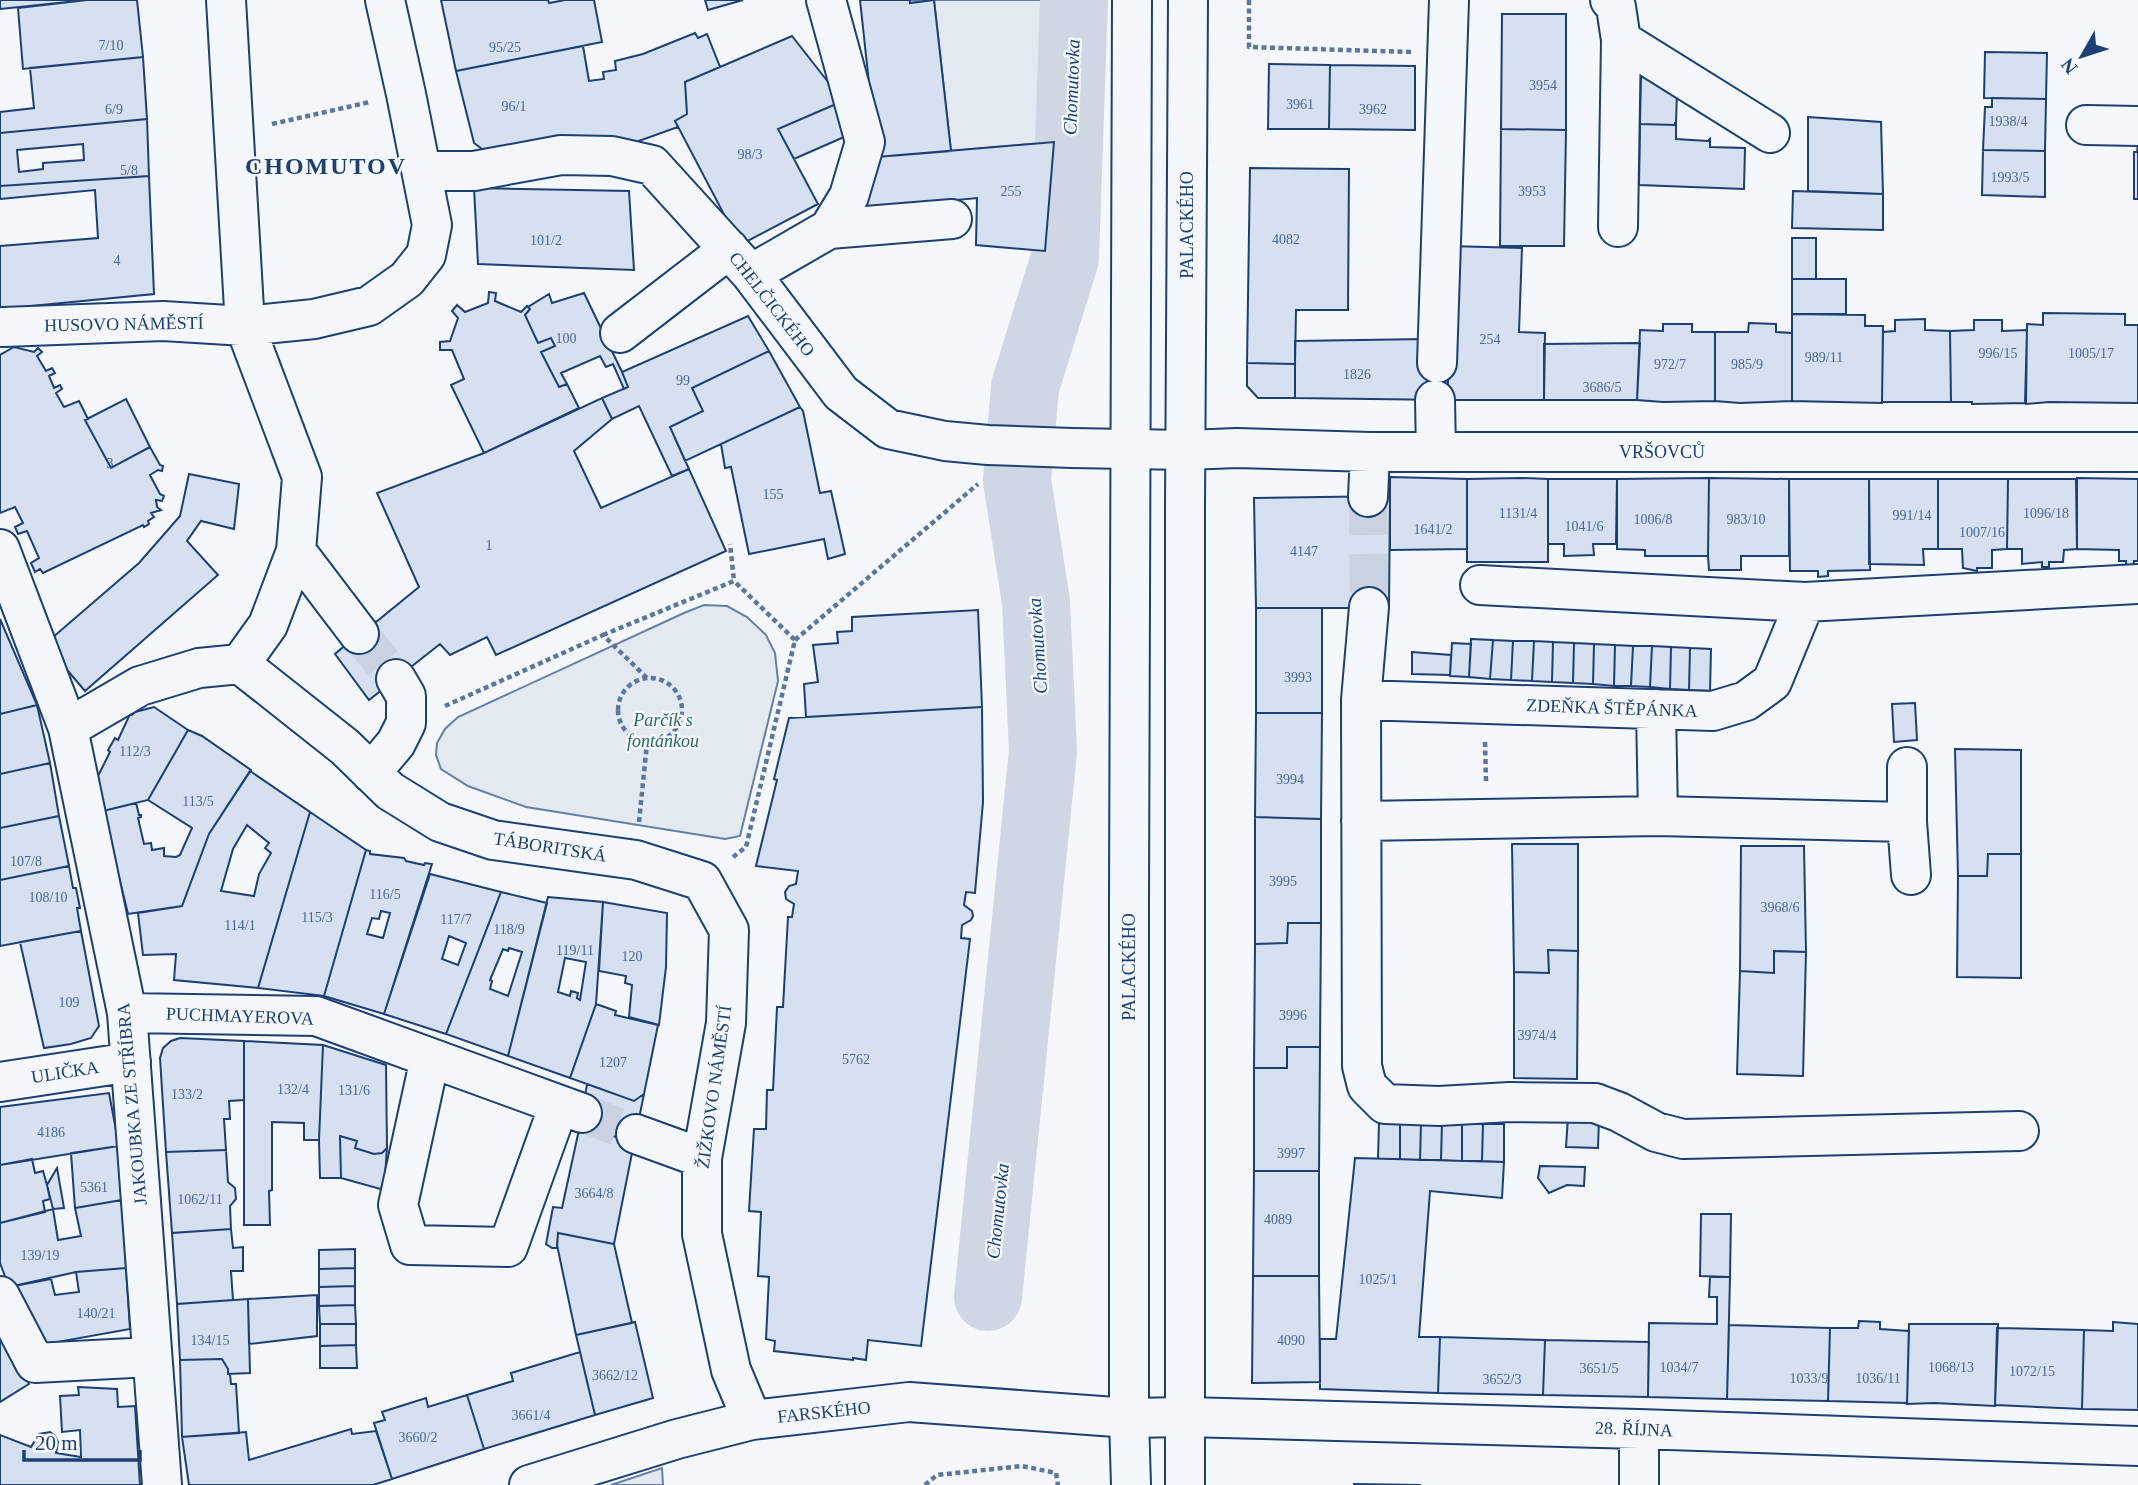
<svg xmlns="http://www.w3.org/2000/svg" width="2138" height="1485" viewBox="0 0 2138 1485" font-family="Georgia,serif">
<rect width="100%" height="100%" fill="#f4f7fb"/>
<path fill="#e3e9f0" stroke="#687fa3" stroke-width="2" d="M910 0H1061L1063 25 1054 142 951 151 934 0 910 3Z
M704 605 727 606 747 617 766 635 775 653 778 681 740 836 725 839 526 807 468 786 441 769 436 755 437 743 445 729 458 717 684 613Z
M662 1468 663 1485H611Z"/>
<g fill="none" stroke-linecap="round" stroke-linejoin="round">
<path stroke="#cfd7e4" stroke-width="68" d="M988 1297 1043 751 1036 602 1017 480 1025 387 1065 258 1074 0"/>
</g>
<path fill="#d5e0f0" stroke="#1d3f73" stroke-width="2" fill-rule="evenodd" d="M0 0H87L0 9Z
M87 0H137L143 57 23 69 18 8Z
M441 0H548L549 3 565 0H594L602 42 456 71Z
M705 0H743L708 10Z
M860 0H910V3L934 0 951 151 877 157Z
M1502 14H1566V130L1501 129Z
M695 33 698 38 707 34 720 67 685 82 687 114 675 121 678 127 636 142 482 149 474 143 456 71 583 46 589 81 604 79 603 72 616 70 615 61 643 54Z
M792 36 843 101 778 129 818 204 740 245 675 121 687 114 685 82Z
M1985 52 2047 53 2046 99 1984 98Z
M143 57 147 119 0 133V112L34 108 30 68Z
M1269 64 1330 65 1329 129H1268Z
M1330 65 1415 66V130L1329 129Z
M1641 72 1677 92 1676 123 1675 125 1640 124Z
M1992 98 2046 99 2045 151 1983 150 1985 107H1992Z
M843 101 844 137 794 159 778 129Z
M1808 117 1881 122 1883 194 1808 191Z
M147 119 149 176 0 186V133ZM83 144 84 160 43 163V169L19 172 17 150Z
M1675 123H1676V139L1708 141 1710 139V147L1745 148 1744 189 1639 185 1640 124 1675 125Z
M1501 129 1566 130 1564 246H1500Z
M1054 142 1045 251 976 245 977 198 854 210 877 157Z
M2138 144V199H2134V152H2137Z
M1983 150 2045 151V197L1982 195Z
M1250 168 1349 169 1348 310H1296L1295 364 1247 363Z
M149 176 154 294 0 309V246L98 238 95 190 0 199V186Z
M474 188 629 191 634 270 478 264Z
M1793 191 1883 194V230L1792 228Z
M1792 238H1816V279H1792Z
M1449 246 1522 248 1519 332 1545 333 1544 400H1447L1449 363Z
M1792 279H1846V314H1792Z
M489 292 496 293 495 301 521 312 527 306 530 309 525 315 538 343 551 338 555 346 541 352 559 387 567 384 579 408 484 453 451 385 464 379 452 350H440V342L450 341 458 318 452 311 457 305 465 312 488 303Z
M584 293 622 372 628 387 624 389 613 364 606 367 600 356 561 373 567 384 559 387 541 352 555 346 551 338 538 343 525 315 530 309 528 307 549 294 552 303Z
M2043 313 2125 314V325H2138V403L2049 402 2026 404 2027 324 2043 325Z
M1792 314 1865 315V326H1883L1882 403 1792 401Z
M748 316 769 351 692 388 703 411 670 427 689 469 672 476 639 406 612 419 602 398 628 387 622 372Z
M1925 319V330L1950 331 1951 402H1882L1883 332 1895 331V320Z
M1974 320H2002V331L2027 330 2025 403 1972 404V402H1951L1950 331 1974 330Z
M1749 323 1776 324V332L1792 333V401L1740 403 1715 401V332H1748Z
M1663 324H1692V332H1715V401L1663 402 1637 400 1640 330 1663 331Z
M1426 339 1449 363 1447 400 1295 398V341Z
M1640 343 1637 400H1544V344Z
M14 347 34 352 38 348 42 352 37 356 46 371 52 368 55 373 49 376 54 388 60 385 62 389 56 393 64 407 79 401 88 419 85 420 111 468 150 447 160 465 163 466 162 471 158 470 150 475 160 494 164 496 162 501 156 500 157 507 161 510 151 513 154 517 148 521 149 524 144 527 143 525 43 573 40 569 35 572 31 563 39 558 27 531 18 534 15 527 23 523 15 507 0 513V355Z
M769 351 800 407 685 461 670 427 703 411 692 388Z
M1247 363 1295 364V398H1258L1247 386Z
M602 398 612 419 574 451 601 508 689 469 726 551 496 655 487 637 450 655 440 644 369 700 335 654 374 621 376 622 419 587 377 493 484 453Z
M126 399 150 447 111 468 85 420Z
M800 407 803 411 820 493 831 491 845 554 828 559 824 539 749 554 731 467 725 468 721 444Z
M189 474 239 484 234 529 201 521 187 541 218 575 85 691 45 644 139 563 180 516Z
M1390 477 1467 479V549L1390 550Z
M1522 478 1548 479V562H1467V479Z
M1709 478 1708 556H1645V550L1617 549V479Z
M1709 478 1789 479V556H1741V570H1709L1708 556Z
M2077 478 2138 479V561H2134L2133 568H2126V561H2119V550L2077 549Z
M1548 479H1617L1616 544H1593L1594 555 1564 556V544H1548Z
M1789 479H1869L1870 570 1828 571V576L1818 577V571H1790Z
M1869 479H1938V549H1923L1924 565 1869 564Z
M1938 479H2008L2007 549 1992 550V568H1977V571L1963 568 1962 549H1938Z
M2008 479H2076L2077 549 2064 550 2063 562H2049V567H2042V562L2022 564V549H2007Z
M1390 496 1389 608H1256L1254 498Z
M1256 608H1322V713H1256Z
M978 610 982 707 806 717 804 684 818 682 813 645 838 643 837 632 852 631V617Z
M0 619 37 705 0 714Z
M1471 639 1493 640 1490 679 1469 677Z
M1493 640 1513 641 1511 680 1490 679Z
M1513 641H1534L1532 681 1511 680Z
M1534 641 1553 642 1552 682 1532 681Z
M1553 642 1574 643 1573 683 1552 682Z
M1452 643 1471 644 1469 677 1450 676Z
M1574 643 1594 644 1593 684 1573 683Z
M1594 644 1615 645 1614 686 1593 684Z
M1615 645 1633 646 1631 686H1614Z
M1633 646H1652L1650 687 1631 686Z
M1652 646 1671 647 1670 689 1650 687Z
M1671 647 1690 648 1689 690 1670 689Z
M1690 648 1711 649 1710 691 1689 690Z
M1412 652 1451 655 1450 675 1412 674Z
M1915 703 1917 740 1894 742 1892 704Z
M37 705 50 763 0 774V714Z
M154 707 188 730 148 800 103 811 98 790V776L110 752 108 750 115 738 118 740 130 714 132 715 135 712Z
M982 707 983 802 975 893 966 892 964 905 972 911 973 916 971 920 962 925 961 938 970 939 921 1346 868 1340 866 1360 853 1358V1360L774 1351 775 1341 766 1339 769 1277 758 1276 761 1212 749 1211 754 1129H766L767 1090H773L777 1007H783L788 917H792L794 904 786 899 785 892 789 886 796 884 798 871 756 866 777 780 774 779 789 718Z
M1256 713H1322L1321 819 1255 817Z
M188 730 202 736 251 770 209 834 182 906 128 914 103 811 136 803 139 815H141V817L138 818 144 844 151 843 152 850 164 848V856L176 857 180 855 192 828 148 800Z
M1955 749 2021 750V854H1988L1987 876H1958Z
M50 763 59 816 0 828V774Z
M250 771 310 812 258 988 174 980 176 954 143 955 138 913 182 906 209 834ZM247 825 269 843 265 848 271 853 259 874 254 896 221 891 233 849Z
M310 812 366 850 324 996 258 988Z
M59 816 69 866 0 880V828Z
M1255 817 1321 819V923H1288L1287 943 1255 944Z
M1512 844H1578V951L1548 950 1549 973 1514 972Z
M1741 846H1804L1806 952 1774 951V973L1740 971Z
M366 850 370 851V854L404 858 406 861 424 865 425 863 432 864 384 1014 324 996ZM381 911 390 913 383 938 367 934 372 918 379 919Z
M1988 854H2021V978L1957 977 1958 876H1987Z
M69 866 73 888H76L80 908H77L81 931 0 946V880Z
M430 874 501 892 446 1034 384 1014ZM449 936 466 943 458 965 442 959Z
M501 892 547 903 508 1056 446 1034ZM509 948 522 952 508 996 490 989 492 981 490 980 503 949 508 951Z
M548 897 603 902 596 1004 570 1078 508 1056ZM565 958 586 962 580 1000 577 998 578 993 571 991 570 996 558 992Z
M603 902 667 913 666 967 659 1025 629 1017 632 985 625 983 626 976 599 971Z
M1288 923H1321L1320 1047H1287V1068H1254L1255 944 1287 943Z
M81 931 99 1026 91 1038 71 1044 44 1048 20 942Z
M1548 950 1578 951 1577 1079 1514 1078V972L1549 973Z
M1774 951 1806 952 1803 1076 1737 1074 1740 971 1774 973Z
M596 1004 616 1011 615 1015 658 1025 644 1094 634 1101 570 1078Z
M180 1038 244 1041V1100L229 1101 230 1119H224L226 1150 166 1152 160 1058 163 1048 171 1041Z
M244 1041 323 1045 319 1140H304V1123L272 1122V1190L269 1191 270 1225H244Z
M323 1045 386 1065 387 1148 382 1153 374 1154 355 1148 357 1141 340 1136 341 1178H320L319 1140Z
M1287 1047H1320L1319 1171H1254V1068H1287Z
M587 1084 634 1101 644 1094 634 1143 580 1125Z
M109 1093 119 1146 0 1165V1107Z
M1568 1117 1599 1119 1598 1148 1566 1147Z
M1379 1122H1400V1159H1378Z
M1400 1122 1421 1123 1420 1160 1400 1159Z
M1421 1123H1442L1441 1160H1420Z
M1442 1123 1462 1124V1161L1441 1160Z
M1462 1124H1483L1482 1161H1462Z
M1483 1124H1504V1162L1482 1161Z
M580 1125 634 1143 614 1244 558 1233 557 1248H552L546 1244 553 1207 562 1208Z
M340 1136 357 1141 355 1148 374 1154 382 1153 387 1148 384 1190 341 1178Z
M119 1146 122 1200 75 1208 71 1153Z
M226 1150 228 1182 235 1188 236 1199 230 1206 231 1229 172 1233 166 1152Z
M1355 1158 1504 1162 1502 1198 1430 1191 1419 1337H1440L1438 1393 1320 1389V1339H1336Z
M32 1159 35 1173 43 1171 47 1185 50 1199 43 1201 45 1212 0 1223V1165Z
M1540 1166 1585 1167 1584 1186 1567 1185 1549 1193 1538 1178Z
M57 1168 64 1208 53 1209 47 1185Z
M1254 1171H1319V1276H1253Z
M122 1200 126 1268 76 1272 9 1287 0 1263V1223L53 1209 58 1240 81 1236 75 1208Z
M1701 1214H1731L1730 1277 1700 1276Z
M231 1229 233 1248 243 1247V1271H231L233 1300 177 1304 172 1233Z
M558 1233 614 1244 632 1323 576 1335 557 1245Z
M355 1249V1268L319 1269V1250Z
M126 1268 130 1329 41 1345 9 1287 51 1279 55 1295 79 1292 76 1272Z
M355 1268V1286L319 1287V1269Z
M1253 1276H1319L1320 1382 1252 1383Z
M1710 1277H1730L1727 1399 1648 1397 1649 1323 1717 1324V1297H1709Z
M355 1286V1305L319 1306V1287Z
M317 1295V1336L249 1344 248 1299Z
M248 1299 250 1373 228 1374V1369L222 1359 180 1360 177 1304Z
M355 1305 356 1324H320L319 1306Z
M1859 1321 1880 1322V1329L1909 1331 1907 1403 1828 1401 1830 1328H1858Z
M635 1322 653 1398 595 1415 576 1335Z
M2113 1322 2138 1324V1410L2082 1409 2084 1330 2113 1331Z
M320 1324H356V1345L320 1346Z
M1909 1324H1998L1995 1406 1934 1403 1907 1404Z
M1729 1325 1830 1328 1828 1401 1727 1399Z
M1997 1328 2084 1330 2082 1409 1995 1405Z
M0 1332 29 1384 0 1402Z
M1440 1337 1545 1340 1543 1395 1438 1393Z
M1545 1340 1649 1342 1648 1397 1543 1395Z
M356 1345 357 1368H320V1346Z
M580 1352 595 1415 484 1449 467 1395 513 1381 511 1373Z
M222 1359 228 1369V1374H230L231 1384H236L239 1433 182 1437 180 1360Z
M78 1387 117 1389 118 1407 135 1406 140 1485H0V1435L31 1447 39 1434 50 1432 55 1436 58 1442 56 1453 81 1457 80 1430 62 1432 60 1396 79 1395Z
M467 1395 484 1449 392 1479 374 1423 385 1420 382 1412 426 1398 428 1407Z
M351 1429 352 1434 376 1431 392 1479 373 1485H189L182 1437 246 1432 249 1460Z
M1354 1484 1421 1485H1354Z"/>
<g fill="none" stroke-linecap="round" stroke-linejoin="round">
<path stroke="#c9d2e0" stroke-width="38" stroke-dasharray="38 19" stroke-linecap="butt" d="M1368 497 1369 607
M359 634 396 679
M582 1113 636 1134"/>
<defs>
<path id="minor" d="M226 0 245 326 302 477 296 551 268 625 240 664
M1610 0 1616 7 1621 40 1618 227
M1621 40 1770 133
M2086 125 2138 126
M422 171H474L561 155 612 156 652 165 751 274 841 393 888 429 945 441 988 445 1072 448 1186 450 1237 448 1370 452H2138
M829 229 952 219
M751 274 829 229 849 196 865 142 826 0
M3 327 163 321 245 326 314 319 369 306 407 279 426 255 432 225 406 94 385 0
M620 333 729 249
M1437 363 1449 0
M1435 400 1436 451
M1368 497 1370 452
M0 549 68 728 127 1013 162 1485
M296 551 359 634
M1480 585 1805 602
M1369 607 1361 700 1362 1066 1367 1086 1385 1104 1439 1106 1510 1102 1595 1103 1619 1112 1656 1132 1683 1139 2019 1131
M240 664 345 747 390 791 440 822 493 840 636 860 702 881 729 930 726 1023 702 1158V1234L731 1370 752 1420
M1361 700 1713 711 1746 701 1772 682 1805 602 2138 584
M1656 709 1658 816
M68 728 140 686 199 668 240 664
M1907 767V822L1911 875
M371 773 396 743 406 723V696L396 679
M1361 821 1658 816 1907 822
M127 1013 316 1016 582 1113
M430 1058 398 1205 410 1245 508 1247 559 1105
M0 1082 131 1062
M636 1134 702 1158
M0 1296 35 1363 151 1357
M1639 1429V1485
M529 1485 677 1439 752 1420 909 1402 1129 1418 1185 1417 1639 1429 2138 1446"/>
<path id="major" d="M1131 1485 1129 1418V898L1132 0
M1185 1485V508L1188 0"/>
</defs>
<use href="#minor" stroke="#1d3f73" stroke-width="42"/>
<use href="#major" stroke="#1d3f73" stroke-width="42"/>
<path stroke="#5e769c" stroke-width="4.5" stroke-dasharray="5 3.5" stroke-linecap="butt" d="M1249 0V47L1411 52
M272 124 370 102
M603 635 734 581 730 544
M795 640 978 484
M618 710a32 32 0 1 1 64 0a32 32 0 1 1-64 0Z
M445 706 603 635 647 678
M1485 742 1486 782
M639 822 647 743
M733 857 746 847 795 640 734 581
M925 1485 937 1475 1022 1466 1056 1473 1058 1485"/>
<use href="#minor" stroke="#f4f7fb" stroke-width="38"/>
<use href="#major" stroke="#f4f7fb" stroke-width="38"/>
</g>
<g text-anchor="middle" stroke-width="5" stroke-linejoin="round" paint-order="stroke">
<g font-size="14" fill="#4b6792">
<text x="111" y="50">7/10</text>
<text x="505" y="52">95/25</text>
<text x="1543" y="90">3954</text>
<text x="1300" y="109">3961</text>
<text x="514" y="111">96/1</text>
<text x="114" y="114">6/9</text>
<text x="1373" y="114">3962</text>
<text x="2008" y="126">1938/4</text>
<text x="750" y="159">98/3</text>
<text x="129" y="175">5/8</text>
<text x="2010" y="182">1993/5</text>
<text x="1011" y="196">255</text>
<text x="1532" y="196">3953</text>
<text x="1286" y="244">4082</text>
<text x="546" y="245">101/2</text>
<text x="117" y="265">4</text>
<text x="566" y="343">100</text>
<text x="1490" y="344">254</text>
<text x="1998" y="358">996/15</text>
<text x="2091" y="358">1005/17</text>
<text x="1824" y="362">989/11</text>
<text x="1670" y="369">972/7</text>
<text x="1747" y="369">985/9</text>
<text x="1357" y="379">1826</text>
<text x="683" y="385">99</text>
<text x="1602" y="392">3686/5</text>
<text x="110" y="468">3</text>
<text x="773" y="499">155</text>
<text x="1518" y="518">1131/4</text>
<text x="2046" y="518">1096/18</text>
<text x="1912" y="520">991/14</text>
<text x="1653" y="524">1006/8</text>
<text x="1746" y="524">983/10</text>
<text x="1584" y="531">1041/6</text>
<text x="1433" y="534">1641/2</text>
<text x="1982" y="537">1007/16</text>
<text x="489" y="550">1</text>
<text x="1304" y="556">4147</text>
<text x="1298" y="682">3993</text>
<text x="135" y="756">112/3</text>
<text x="1290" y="784">3994</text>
<text x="198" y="806">113/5</text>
<text x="26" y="866">107/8</text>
<text x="1283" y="886">3995</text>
<text x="385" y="899">116/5</text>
<text x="48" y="902">108/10</text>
<text x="1780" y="912">3968/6</text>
<text x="317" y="922">115/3</text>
<text x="456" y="924">117/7</text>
<text x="240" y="930">114/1</text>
<text x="509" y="934">118/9</text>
<text x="575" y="955">119/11</text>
<text x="632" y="961">120</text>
<text x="69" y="1007">109</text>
<text x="1293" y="1020">3996</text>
<text x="1537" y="1040">3974/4</text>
<text x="856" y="1064">5762</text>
<text x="613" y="1067">1207</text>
<text x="293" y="1094">132/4</text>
<text x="354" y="1095">131/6</text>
<text x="187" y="1099">133/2</text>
<text x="51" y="1137">4186</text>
<text x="1291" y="1158">3997</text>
<text x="94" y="1192">5361</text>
<text x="594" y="1198">3664/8</text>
<text x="200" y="1204">1062/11</text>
<text x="1278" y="1224">4089</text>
<text x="40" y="1260">139/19</text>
<text x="1378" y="1284">1025/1</text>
<text x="96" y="1318">140/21</text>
<text x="210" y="1345">134/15</text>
<text x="1291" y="1345">4090</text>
<text x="1679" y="1372">1034/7</text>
<text x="1951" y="1372">1068/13</text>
<text x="1599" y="1373">3651/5</text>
<text x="2032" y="1376">1072/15</text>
<text x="615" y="1380">3662/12</text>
<text x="1809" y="1383">1033/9</text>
<text x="1878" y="1383">1036/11</text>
<text x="1502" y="1384">3652/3</text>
<text x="531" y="1420">3661/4</text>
<text x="418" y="1442">3660/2</text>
</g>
<g font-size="18" fill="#1d3f73" stroke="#f4f7fb">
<text transform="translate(1187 225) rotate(-90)" y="6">PALACKÉHO</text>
<text transform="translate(772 304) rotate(52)" y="6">CHELČICKÉHO</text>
<text transform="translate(124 324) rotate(-1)" y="6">HUSOVO NÁMĚSTÍ</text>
<text x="1662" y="458">VRŠOVCŮ</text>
<text transform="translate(1612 708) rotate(2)" y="6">ZDEŇKA ŠTĚPÁNKA</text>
<text transform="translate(550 847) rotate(9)" y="6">TÁBORITSKÁ</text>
<text transform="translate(1129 967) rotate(-90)" y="6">PALACKÉHO</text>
<text transform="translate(240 1016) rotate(2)" y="6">PUCHMAYEROVA</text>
<text transform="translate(65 1072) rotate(-9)" y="6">ULIČKA</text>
<text transform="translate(714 1087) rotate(-82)" y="6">ŽIŽKOVO NÁMĚSTÍ</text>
<text transform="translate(132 1104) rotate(-95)" y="6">JAKOUBKA ZE STŘÍBRA</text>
<text transform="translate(824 1412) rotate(-6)" y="6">FARSKÉHO</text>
<text transform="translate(1634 1429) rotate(2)" y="6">28. ŘÍJNA</text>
</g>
<g font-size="18" font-style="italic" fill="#2c6c60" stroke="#f4f7fb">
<text x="663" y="726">Parčík s<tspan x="663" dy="21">fontánkou</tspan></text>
</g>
<g font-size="19" font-style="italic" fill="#1d3f73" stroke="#f4f7fb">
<text transform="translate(1071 87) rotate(-88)" y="7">Chomutovka</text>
<text transform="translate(1037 646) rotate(-94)" y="7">Chomutovka</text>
<text transform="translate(997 1211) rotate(-84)" y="7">Chomutovka</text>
</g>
<g font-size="24" font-weight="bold" letter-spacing="2" fill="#1d3f73" stroke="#f4f7fb">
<text x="326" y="174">CHOMUTOV</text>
</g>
</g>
<g transform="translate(2082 56) rotate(231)" stroke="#f4f7fb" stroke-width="5" paint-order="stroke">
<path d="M0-5L12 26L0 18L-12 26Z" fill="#1d3f73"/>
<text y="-10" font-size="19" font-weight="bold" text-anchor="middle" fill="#1d3f73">N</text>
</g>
<path d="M24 1450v10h116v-10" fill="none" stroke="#1d3f73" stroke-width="3.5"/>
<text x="35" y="1450" font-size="21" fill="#1d3f73" stroke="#f4f7fb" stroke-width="5" paint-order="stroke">20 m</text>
</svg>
